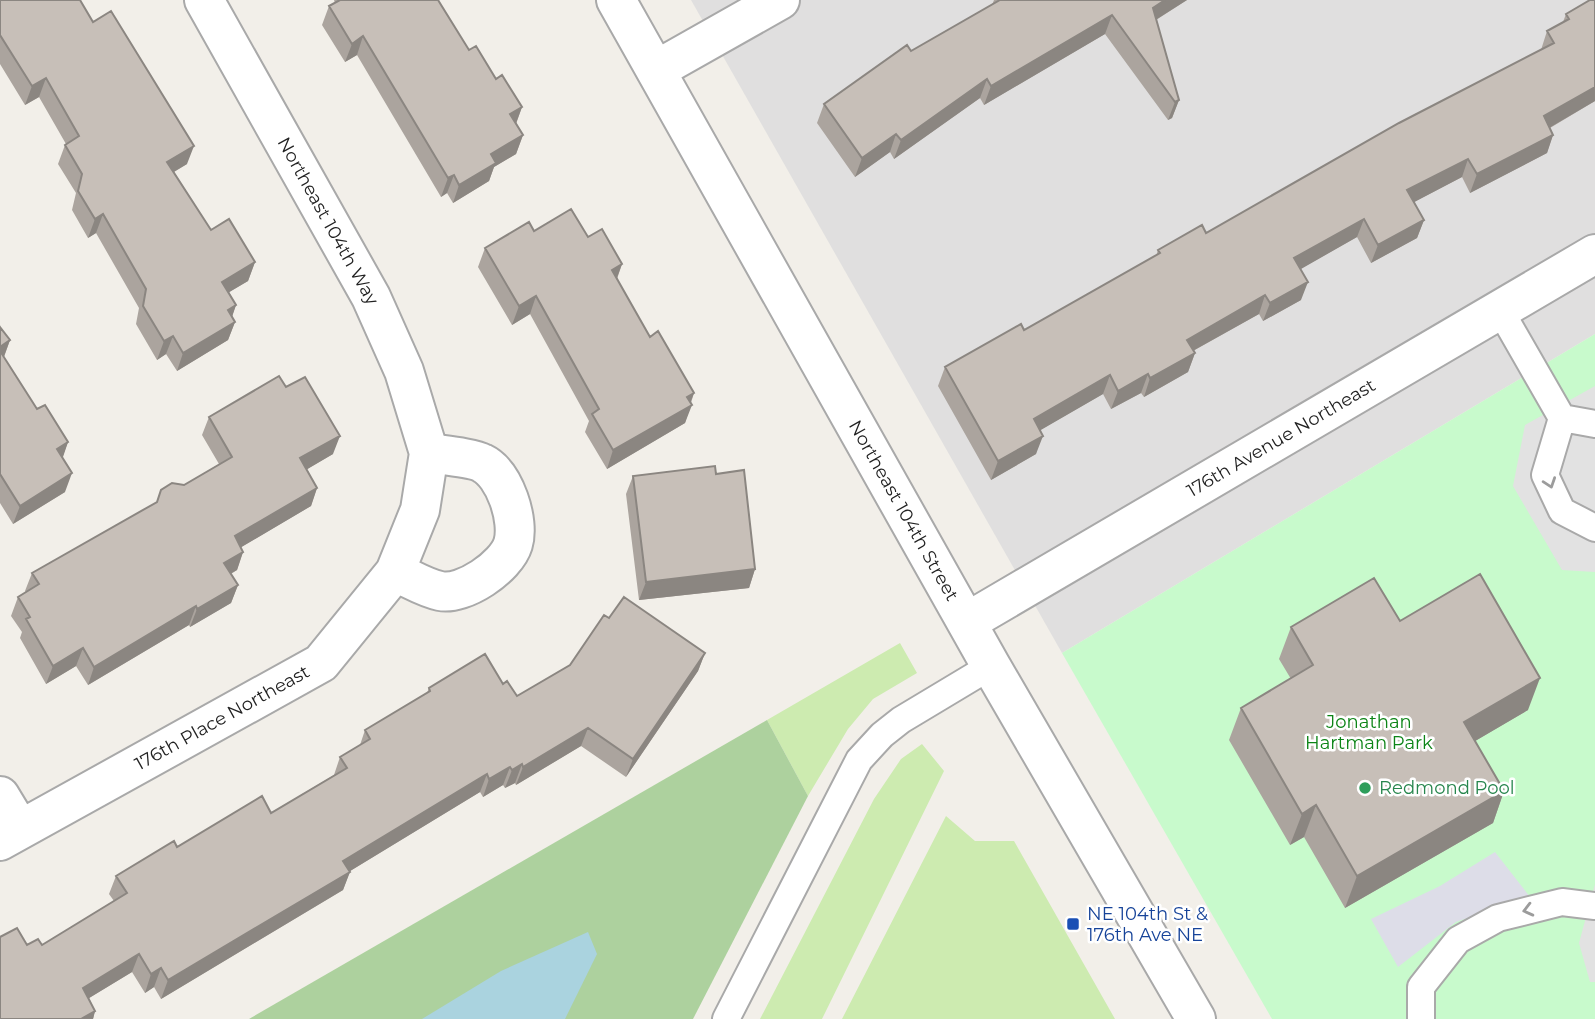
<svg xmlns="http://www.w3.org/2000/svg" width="1595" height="1019" viewBox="0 0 1595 1019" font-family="Montserrat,sans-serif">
<rect width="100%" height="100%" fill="#f2efe9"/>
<path fill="#e0dfdf" d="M691 0H1595V334L1062 653Z"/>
<path fill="#cdebb0" d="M900 643 917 673 873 699 848 729 808 796 767 720Z
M922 744 944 771 822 1019H760L874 799 901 759Z
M946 816 975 841H1014L1115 1019H842Z"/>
<path fill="#add19e" d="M767 720 808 796 693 1019H249Z"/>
<path fill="#c8facc" d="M1595 334V1019H1272L1062 653Z"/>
<path fill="#e2e2e2" d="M1595 386V572L1562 570 1513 486 1525 425Z
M1595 884V982H1590L1579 943Z"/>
<path fill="#dddde8" d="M1495 852 1530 897 1456 922 1398 967 1371 919 1440 886Z"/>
<path fill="#aad3df" d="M588 932 597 954 565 1019H422L501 971Z"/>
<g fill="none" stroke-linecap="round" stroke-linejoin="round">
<defs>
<path id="service" d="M1500 310 1562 418 1545 475 1562 511 1595 528
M1562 418 1595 424
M726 1019 859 760 882 735 901 720 991 666
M1421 1019V987L1458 940 1498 918 1562 902 1595 906"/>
<g id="minor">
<path d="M656 70 780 0"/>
<path d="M395 572C409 578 425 588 440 591 463 596 506 567 513 544 520 521 505 474 482 463 473 458 441 455 429 453"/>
<path id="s1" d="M967 622 1595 254"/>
<path d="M0 796 20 829"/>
<path id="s2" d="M0 841 321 663 395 572 420 510 429 453 404 371 371 297 204 0"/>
</g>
<g id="tertiary">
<path id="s3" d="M616 0 991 666 1196 1019"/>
</g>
</defs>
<use href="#service" stroke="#a9a9a9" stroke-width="30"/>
<use href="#minor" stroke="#a9a9a9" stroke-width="42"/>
<use href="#tertiary" stroke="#a9a9a9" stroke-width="42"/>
<use href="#service" stroke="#fff" stroke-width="26"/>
<use href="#minor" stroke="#fff" stroke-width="38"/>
<use href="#tertiary" stroke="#fff" stroke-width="38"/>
</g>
<path fill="#aba49e" d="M0 0 93 22 187 164 174 172 211 230 255 262 248 281 229 292 236 305 232 316 235 322 228 340 177 371 166 354 157 360 136 324 139 308 96 233 88 238 72 210 76 193 58 164 65 145 66 144 39 97 25 105 0 64Z
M334 0H438L469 50 522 107 516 124 523 135 516 154 494 167 489 181 453 203 447 193 441 197 357 55 345 62 322 25 329 6 335 3Z
M994 0H1187L1156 20 1179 100 1172 118 1168 120 1105 34 984 105 980 98 894 159 890 152 855 177 817 123 824 104 911 51 992 5Z
M1595 0V101L1550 128 1553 135 1547 153 1470 193 1462 177 1414 202 1424 220 1417 238 1371 263 1357 237 1300 269 1301 300 1263 321 1259 314 1193 351 1195 353 1188 372 1144 397 1141 393 1111 409 1103 394 1040 430 1036 454 991 480 938 386 945 367 1024 330 1156 256 1158 250 1206 233 1541 50 1547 31 1563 22 1566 14Z
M534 231 588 237 622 264 617 279 650 337 694 393 685 423 607 469 585 432 589 421 530 314 512 325 478 267 485 248Z
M0 327 10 340 4 357 37 409 68 442 62 458 65 492 13 524 0 503Z
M209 417 333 454 307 469 317 488 311 506 241 547 243 552 237 570 231 574 238 585 231 603 190 627 189 625 88 685 76 666 46 684 20 638 22 632 11 616 18 597 26 592 25 591 32 573 157 502 219 464 202 435Z
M716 474 755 569 749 588 639 600 626 494 633 476Z
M609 618 705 653 698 671 626 777 581 746 516 785 515 783 505 788 503 785 483 797 480 792 350 871 343 890 161 999 154 987 145 993 132 972 89 998 95 1011 93 1019H0L27 945H42L114 901 109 894 116 876 177 847 271 813 334 775 340 757 360 745 365 730 427 693 429 688 503 684 517 696 570 665Z
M1400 621 1528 710 1475 741 1504 791 1493 823 1345 908 1304 837 1290 845 1229 740 1241 708 1291 679 1279 659 1291 627Z"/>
<path fill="#8b8681" d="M1165 0H1187L1146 26 1153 8Z
M1112 15 1105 34 984 105 991 86Z
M363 36 357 55 345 62 352 44Z
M46 78 39 97 25 105 32 86Z
M987 79 980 98 894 159 901 140Z
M1595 87V101L1537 135 1544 116Z
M1179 100 1172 118 1168 120 1175 102Z
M522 107 515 126 510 114Z
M896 134 890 152 855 177 862 158Z
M523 135 516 154 494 167 489 181 453 203 459 185 491 154Z
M1553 135 1547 153 1470 193 1477 174Z
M194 146 187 164 160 180 167 162Z
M1468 159 1462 177 1401 209 1407 190Z
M454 175 447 193 441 197 448 178Z
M103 214 96 233 88 238 95 219Z
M1364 219 1357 237 1287 277 1294 258Z
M1424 220 1417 238 1371 263 1378 245Z
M255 262 248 281 216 300 222 282Z
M622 264 615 283 612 270Z
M1308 282 1301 300 1263 321 1270 303Z
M1265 295 1259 314 1180 358 1187 340Z
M536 296 530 314 512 325 519 306Z
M236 305 230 323 228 310Z
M235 322 228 340 177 371 183 353Z
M173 336 166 354 157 360 164 341Z
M10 340 3 359 0 361V347Z
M1195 353 1188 372 1144 397 1150 378Z
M1148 374 1141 393 1111 409 1118 391Z
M1110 375 1103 394 1027 438 1034 419Z
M694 393 689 406 692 405 685 423 607 469 613 450Z
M340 436 333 454 294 477 300 458Z
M1043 436 1036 454 991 480 998 461Z
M68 442 62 460 57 449Z
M72 473 65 492 13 524 20 506Z
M317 488 311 506 228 555 235 536Z
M243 552 237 570 217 581 224 563Z
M755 569 749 588 639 600 646 582Z
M238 585 231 603 190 627 197 609Z
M196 606 189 625 88 685 94 667Z
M83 648 76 666 46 684 53 666Z
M705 653 698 671 626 777 633 759Z
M1540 678 1528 710 1453 754 1464 722Z
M588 728 581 746 516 785 523 767Z
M522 764 515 783 505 788 512 770Z
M510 767 503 785 483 797 489 779Z
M487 774 480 792 337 879 343 861Z
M1504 791 1493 823 1345 908 1357 876Z
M1316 805 1304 837 1290 845 1302 814Z
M350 872 343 890 161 999 168 980Z
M139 954 132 972 76 1006 83 988Z
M161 968 154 987 145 993 151 974Z
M95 1011 93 1019H81Z"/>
<path fill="#c7bfb8" stroke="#8b8681" stroke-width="2" d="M0 0H80L93 22 111 11 194 146 167 162 211 230 229 219 255 262 222 282 236 305 228 310 235 322 183 353 173 336 164 341 143 306 146 289 103 214 95 219 78 191 82 174 65 145 79 136 46 78 32 86 0 35Z
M340 0H438L469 50 476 46 496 79 502 75 522 107 510 114 523 135 491 154 496 163 459 185 454 175 448 178 363 36 352 44 329 6Z
M1000 0H1165L1153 8 1179 100 1175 102 1112 15 991 86 987 79 901 140 896 134 862 158 824 104 907 45 911 51Z
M1590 0H1595V87L1544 116 1553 135 1477 174 1468 159 1407 190 1424 220 1378 245 1364 219 1294 258 1308 282 1270 303 1265 295 1187 340 1195 353 1150 378 1148 374 1118 391 1110 375 1034 419 1043 436 998 461 945 367 1021 324 1024 330 1160 253 1158 250 1202 225 1206 233 1399 123 1554 43 1547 31 1569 19 1566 14Z
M571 209 588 237 602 229 622 264 612 270 650 337 658 331 694 393 687 397 692 405 613 450 592 414 599 409 536 296 519 306 485 248 529 222 534 231Z
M0 327 10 340 0 347Z
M0 351 37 409 45 405 68 442 57 449 72 473 20 506 0 474Z
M279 376 286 387 305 377 340 436 300 458 317 488 235 536 243 552 224 563 238 585 197 609 196 606 94 667 83 648 53 666 26 619 30 617 18 597 39 584 32 573 157 502 161 490 172 483 184 485 232 457 209 417Z
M715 466 716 474 744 470 755 569 646 582 633 476Z
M1480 574 1540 678 1464 722 1504 791 1357 876 1316 805 1302 814 1241 708 1313 665 1291 627 1374 578 1400 621Z
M624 597 705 653 633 759 588 728 523 767 522 764 512 770 510 767 489 779 487 774 343 861 350 872 168 980 161 968 151 974 139 954 83 988 95 1011 81 1019H0V937L17 928 27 945 38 939 42 945 127 893 116 876 174 841 177 847 262 796 271 813 347 768 340 757 370 739 365 730 430 691 429 688 485 654 503 684 507 681 517 696 570 665 604 615 609 618Z"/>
<defs><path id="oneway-chevron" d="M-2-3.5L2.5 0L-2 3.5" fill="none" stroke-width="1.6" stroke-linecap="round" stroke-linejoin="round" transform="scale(1.75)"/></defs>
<g stroke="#9c9c9c">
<use href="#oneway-chevron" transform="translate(1550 483) rotate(71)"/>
<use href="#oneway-chevron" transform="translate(1528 910) rotate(166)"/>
</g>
<circle fill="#2e9e5b" stroke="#fff" stroke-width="2.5" cx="1365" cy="788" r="7"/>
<rect fill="#1a4fb4" stroke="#fff" stroke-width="2.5" x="1066" y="917" width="14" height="14" rx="3.5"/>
<g text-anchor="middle" stroke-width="5" stroke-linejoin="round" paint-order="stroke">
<g font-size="18" fill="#222" stroke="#fff">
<text transform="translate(328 221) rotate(61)" y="6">Northeast 104th Way</text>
<text dy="6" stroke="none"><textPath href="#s1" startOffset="364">176th Avenue Northeast</textPath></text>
<text dy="6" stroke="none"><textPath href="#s3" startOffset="586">Northeast 104th Street</textPath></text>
<text dy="6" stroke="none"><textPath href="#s2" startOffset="254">176th Place Northeast</textPath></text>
</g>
<g font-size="18" fill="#0c8416" stroke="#fff">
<text x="1369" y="728">Jonathan<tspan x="1369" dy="21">Hartman Park</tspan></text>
</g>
<g font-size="18" fill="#27864d" stroke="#fff" text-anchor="start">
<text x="1379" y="794">Redmond Pool</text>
</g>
<g font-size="18" fill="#164399" stroke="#fff" text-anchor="start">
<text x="1087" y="920">NE 104th St &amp;<tspan x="1087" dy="21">176th Ave NE</tspan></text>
</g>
</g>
</svg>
